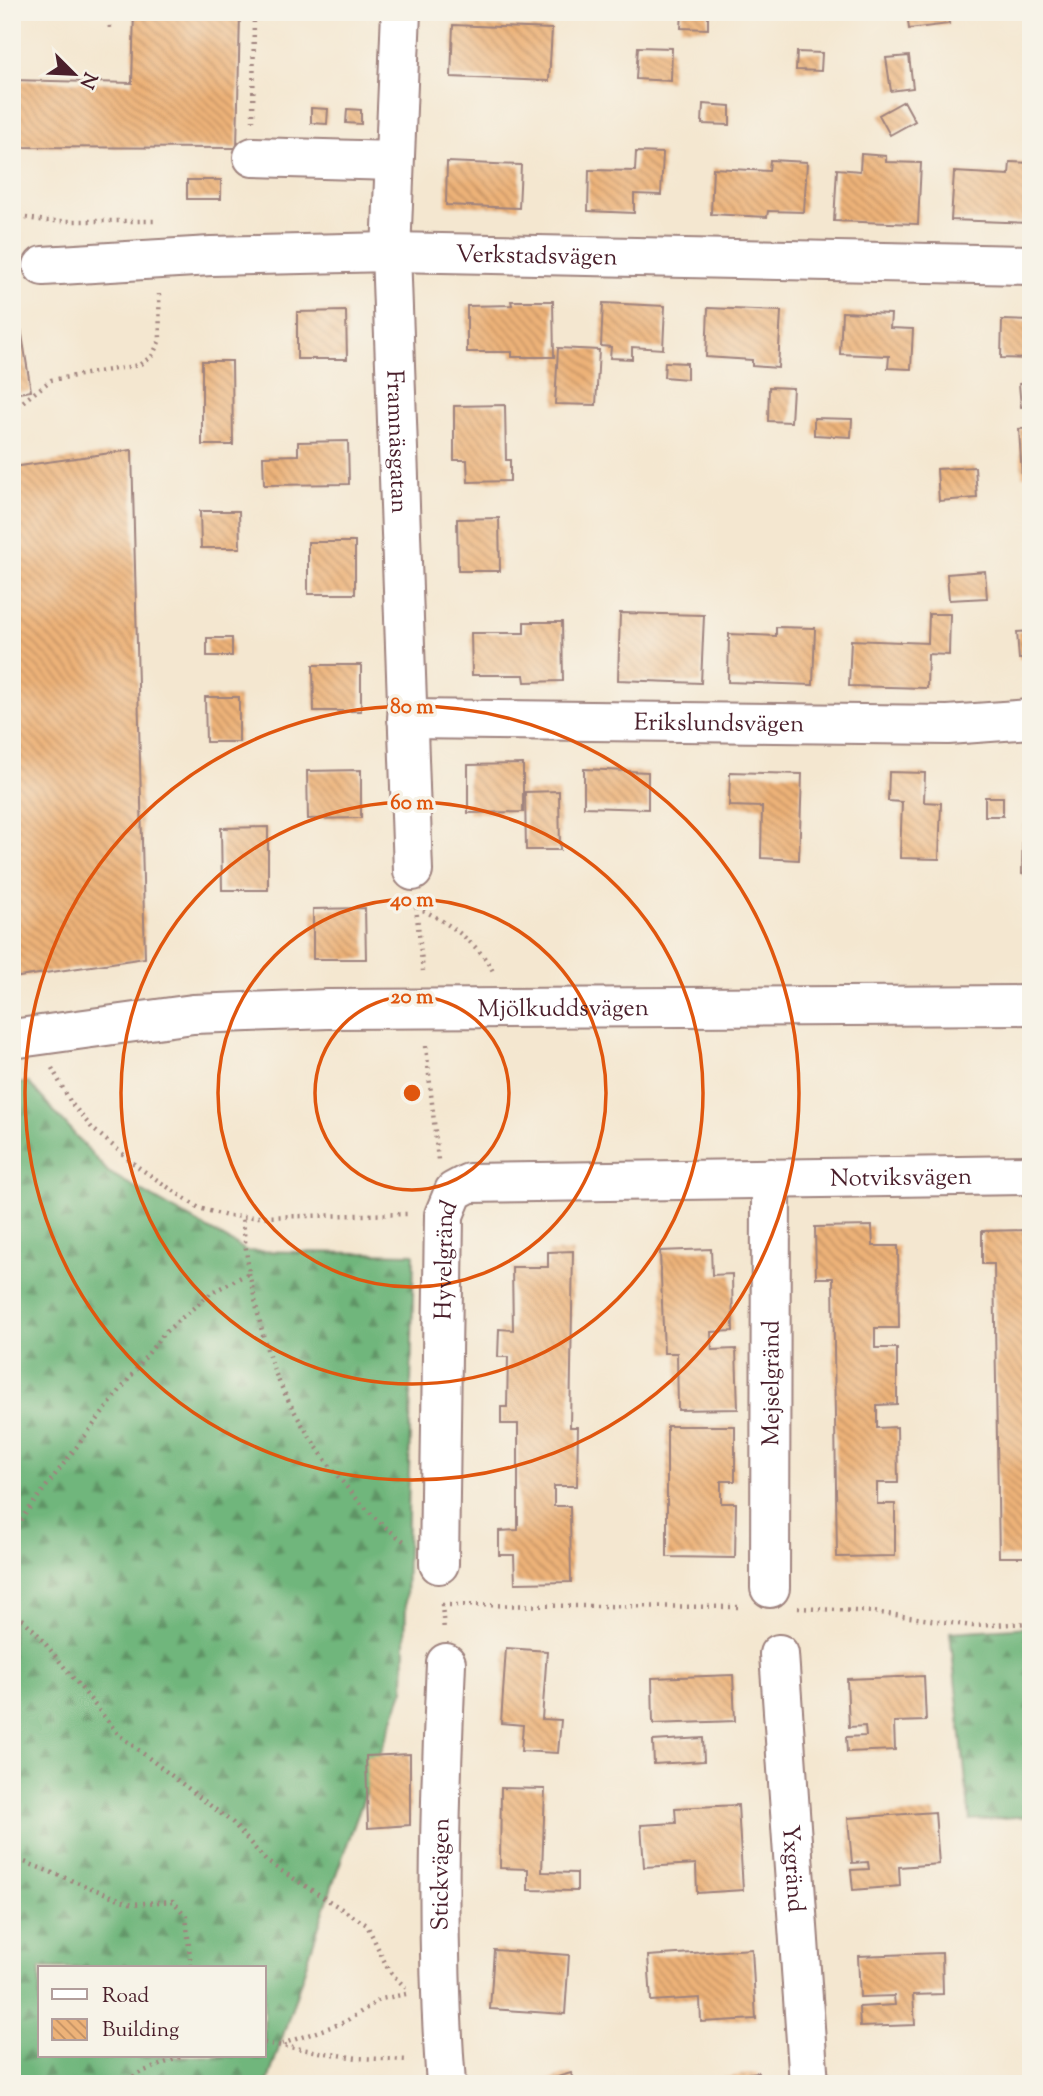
<svg xmlns="http://www.w3.org/2000/svg" width="1043" height="2096" viewBox="0 0 1043 2096" font-family="'Sorts Mill Goudy',serif">
<defs>
<pattern id="forest-firs" width="22" height="20" patternUnits="userSpaceOnUse" patternTransform="scale(1.75)"><rect width="22" height="20" fill="#70b67b"/><path d="M5 1l3.5 6h-7zM16 11l3.5 6h-7z" fill="#5e9365"/></pattern>
<pattern id="building-back-hatch" width="6" height="6" patternUnits="userSpaceOnUse" patternTransform="scale(1.75)"><rect width="6" height="6" fill="#edb278"/><path d="M-1 5l2 2M0 0l6 6M5-1l2 2" fill="none" stroke="#c29063"/></pattern>
</defs>
<rect width="100%" height="100%" fill="#f7f3e8"/>
<filter id="ink" filterUnits="userSpaceOnUse"><feTurbulence type="fractalNoise" baseFrequency=".0143" numOctaves="2"/><feDisplacementMap in="SourceGraphic" scale="14" xChannelSelector="R" yChannelSelector="G"/><feConvolveMatrix kernelMatrix="1 2 1 2 8 2 1 2 1" color-interpolation-filters="sRGB"/></filter>
<filter id="wash" filterUnits="userSpaceOnUse"><feTurbulence type="fractalNoise" baseFrequency=".00686" numOctaves="4" result="noise"/><feDisplacementMap in="SourceGraphic" scale="28" xChannelSelector="R" yChannelSelector="G"/><feGaussianBlur stdDeviation="1.57" result="paint"/><feColorMatrix in="noise" values="0 0 0 0 0 0 0 0 0 0 0 0 0 0 0 0 0 1.4 0 .05"/><feComposite in="paint" operator="in"/></filter>
<g filter="url(#wash)">
<rect width="100%" height="100%" fill="#f4e7d0"/>
<path fill="url(#forest-firs)" stroke="#5d6a53" stroke-width="2" fill-rule="evenodd" d="M28 1082 108 1172 247 1251 414 1254 404 1689 335 1877 267 2084H12V1085ZM40 1968H264V2056H40Z
M1031 1627V1816L970 1820 950 1632Z"/>
<g id="blocks">
<path fill="url(#building-back-hatch)" d="M134 12H240L237 148 12 147V80L132 83Z
M682 12H708V29L681 28Z
M907 12H947L949 24 909 29Z
M453 25 552 29 549 81 451 77Z
M638 47 672 48 671 81 636 79Z
M797 52 822 53 821 71 796 70Z
M909 56 913 88 891 91 886 58Z
M904 101 915 121 890 135 879 115Z
M703 104 730 106V125L702 124Z
M311 108 328 109 327 124 311 123Z
M347 109 361 110V124L346 123Z
M636 152 663 153 661 195 634 194V213L588 211 589 170 635 171Z
M861 154 886 156V162L921 163 918 224 834 221 837 169 860 171Z
M770 160 807 162 804 212 768 211 767 217 711 214 713 168 769 171Z
M447 162 521 165 519 208 446 205Z
M1010 162 1031 163V223L951 220 954 172 1009 175Z
M187 180H221V199H187Z
M12 272 31 391 12 394Z
M511 301H553L554 357H512V352H467V306L512 305Z
M603 303 665 306 663 349 632 347V359L610 358 611 347 601 346Z
M708 308 781 311 778 368 752 366V360L706 357Z
M346 311 347 359H297V312Z
M842 312 891 314 890 328 913 329 911 369 888 368 889 356 840 354Z
M1002 320 1031 321V359L1001 358Z
M558 348 599 350 596 405 555 404Z
M202 361H232L233 445H202Z
M665 362 687 363V379L664 377Z
M1031 383V406L1021 407 1019 384Z
M769 387 793 388 791 422 768 421Z
M505 405 506 460H510V481L468 482 467 460H454V406Z
M814 418 852 419 851 437 814 435Z
M1031 428V476H1022L1019 429Z
M348 441 349 484 264 485 263 456 298 455V442Z
M132 450 145 958 12 978V467Z
M975 467 977 498 939 501 937 469Z
M200 511H239L240 548H201Z
M499 518 500 571H458L457 519Z
M308 542H355V594H308Z
M985 571 987 598 949 600 947 574Z
M620 613 704 615 701 683 618 680Z
M929 614H950L949 655 928 654 927 688 849 686 851 640 928 643Z
M524 622H562L563 681 525 682 524 675H472L471 633H524Z
M776 627 815 628 813 685 728 682 729 634 776 636Z
M1031 631V659H1019L1017 632Z
M207 638H232V656H207Z
M313 665H361V711H314Z
M205 697H239V742H206Z
M523 764V812L468 813V765Z
M584 769 648 772V809L584 807Z
M361 770V818L308 819 307 771Z
M730 772 802 774 799 860 761 858 762 807 729 806Z
M889 772 925 773 924 802 941 803 939 859 900 858 902 802 888 801Z
M559 791 560 850H526L525 792Z
M985 797H1003V816H985Z
M1023 824H1031V875L1022 874Z
M268 827V890H222L221 828Z
M365 908 366 959H313V909Z
M872 1226 873 1246H898L899 1328H875V1348H897V1404L877 1405V1428L897 1427 898 1483H877V1504H895V1556L837 1557 833 1278H816L815 1227Z
M1031 1230V1557H999L994 1264H982V1231Z
M711 1249 712 1275 732 1274 733 1331 711 1332 712 1350 736 1349 738 1409 678 1410 677 1353H664L660 1251Z
M573 1251 570 1427H578L577 1486H554V1506H570L571 1582 515 1583 514 1555H499V1531L518 1530V1424H501V1407H507L508 1357H498L499 1329 513 1330 512 1267H548V1252Z
M667 1426H735V1481H721V1503H736L735 1558 667 1557Z
M506 1648 547 1651 542 1719 561 1720 558 1753 521 1751 523 1725 501 1723Z
M733 1675 735 1721 653 1724 652 1678Z
M924 1676 926 1721 894 1722 895 1750 847 1752 846 1737 866 1736 865 1726 849 1727 847 1679Z
M703 1738 704 1761 654 1764 653 1741Z
M410 1754V1825L368 1828 366 1756Z
M501 1788 545 1789 542 1872 577 1873V1891L528 1890V1869L500 1868Z
M738 1805 743 1890 697 1893 696 1864 644 1867 641 1825 676 1823 675 1808Z
M935 1812 939 1864 899 1867 900 1886 853 1890 851 1870 869 1869 868 1862 852 1863 848 1818Z
M752 1949 756 2019 701 2022 700 1998 651 2001 648 1956Z
M494 1950 569 1955 565 2014 490 2009Z
M942 1953 943 1994 913 1995 915 2025 860 2027 859 2007 895 2005 894 1996 860 1997 858 1956Z
M758 2072 760 2084H710L709 2080Z
M571 2073 574 2084H537V2083Z"/>
</g>
</g>
<g filter="url(#ink)">
<use href="#blocks" fill-opacity="0" stroke="#9f837e" stroke-width="2"/>
<g fill="none" stroke-linecap="round" stroke-linejoin="round">
<defs>
<g id="minor">
<path id="s1" d="M401 12 391 252 413 871"/>
<path d="M253 157 394 161"/>
<path id="s2" d="M43 266 211 256 391 252 1031 265"/>
<path id="s3" d="M407 719 948 725 1031 719"/>
<path id="s4" d="M12 1039 193 1014 328 1009 1031 1005"/>
<path id="s5" d="M439 1564 444 1215 454 1191 469 1183 1031 1175"/>
<path id="s6" d="M770 1588 771 1178"/>
<path id="s7" d="M779 1654 809 2084"/>
<path id="s8" d="M446 2084C435 1943 440 1803 446 1663"/>
</g>
</defs>
<use href="#minor" stroke="#9f837e" stroke-width="42"/>
<path stroke="#9f837e" stroke-width="4.5" stroke-dasharray="2 5" stroke-linecap="butt" d="M109 12 110 29
M253 121 254 12
M12 216 47 221H154
M12 410 51 380 139 365 152 356 160 340 159 294
M416 907 423 971
M417 907C447 922 478 942 494 973
M426 1046 438 1160
M52 1068 71 1103 92 1128 138 1167 199 1208 227 1216 255 1217 410 1214
M249 1273C257 1307 263 1345 277 1377 300 1430 355 1509 404 1541
M12 1531 164 1333 211 1293 249 1273 242 1217
M442 1604 444 1631
M442 1605 741 1607
M798 1608 874 1612 972 1626 1031 1623
M12 1609 36 1632 119 1735 233 1823 266 1861 367 1925 389 1971 406 1988
M12 1857 132 1904 173 1901 186 1916 191 1968
M264 2043 357 2058 409 2060
M282 2044 345 2022 381 1999 406 1994
M121 2084 139 2073 183 2056"/>
<use href="#minor" stroke="#fff" stroke-width="38"/>
</g>
</g>
<g fill="none" stroke="#e0560e" stroke-width="3.5">
<circle cx="412" cy="1093" r="97"/>
<circle cx="412" cy="1093" r="194"/>
<circle cx="412" cy="1093" r="291"/>
<circle cx="412" cy="1093" r="387"/>
</g>
<g text-anchor="middle" stroke-width="7" stroke-linejoin="round" paint-order="stroke">
<g font-size="24" fill="#4a1f2b" stroke="#f7f3e8">
<text dy="8" stroke="none"><textPath href="#s2" startOffset="494">Verkstadsvägen</textPath></text>
<text dy="8" stroke="none"><textPath href="#s1" startOffset="430">Framnäsgatan</textPath></text>
<text dy="8" stroke="none"><textPath href="#s3" startOffset="312">Erikslundsvägen</textPath></text>
<text dy="8" stroke="none"><textPath href="#s4" startOffset="553">Mjölkuddsvägen</textPath></text>
<text dy="8" stroke="none"><textPath href="#s5" startOffset="824">Notviksvägen</textPath></text>
<text dy="8" stroke="none"><textPath href="#s5" startOffset="304">Hyvelgränd</textPath></text>
<text dy="8" stroke="none"><textPath href="#s6" startOffset="205">Mejselgränd</textPath></text>
<text dy="8" stroke="none"><textPath href="#s7" startOffset="215">Yxgränd</textPath></text>
<text dy="8" stroke="none"><textPath href="#s8" startOffset="210">Stickvägen</textPath></text>
</g>
</g>
<circle cx="412" cy="1093" r="10" fill="#e0560e" stroke="#f7f3e8" stroke-width="3.5"/>
<g font-size="21" text-anchor="middle" font-weight="bold" fill="#e0560e" stroke="#f7f3e8" stroke-width="7" stroke-linejoin="round" paint-order="stroke">
<text x="412" y="713">80 m</text>
<text x="412" y="809">60 m</text>
<text x="412" y="906">40 m</text>
<text x="412" y="1003">20 m</text>
</g>
<rect width="1043" height="2096" fill="none" stroke="#f7f3e8" stroke-width="42"/>
<rect x="38" y="1966" width="228" height="91" fill="#f7f3e8" stroke="#b29e9c" stroke-width="2"/>
<rect x="52" y="1989" width="35" height="10" fill="#ffffff" stroke="#b29e9c" stroke-width="2"/>
<text x="102" y="2002" font-size="21" fill="#4a1f2b">Road</text>
<rect x="52" y="2019" width="35" height="21" fill="url(#building-back-hatch)" stroke="#b29e9c" stroke-width="2"/>
<text x="102" y="2036" font-size="21" fill="#4a1f2b">Building</text>
<g transform="translate(74 74) rotate(114)" stroke="#f7f3e8" stroke-width="5" paint-order="stroke">
<path d="M0-5L12 26L0 18L-12 26Z" fill="#4a1f2b"/>
<text y="-10" font-size="19" font-weight="bold" text-anchor="middle" fill="#4a1f2b">N</text>
</g>
</svg>
